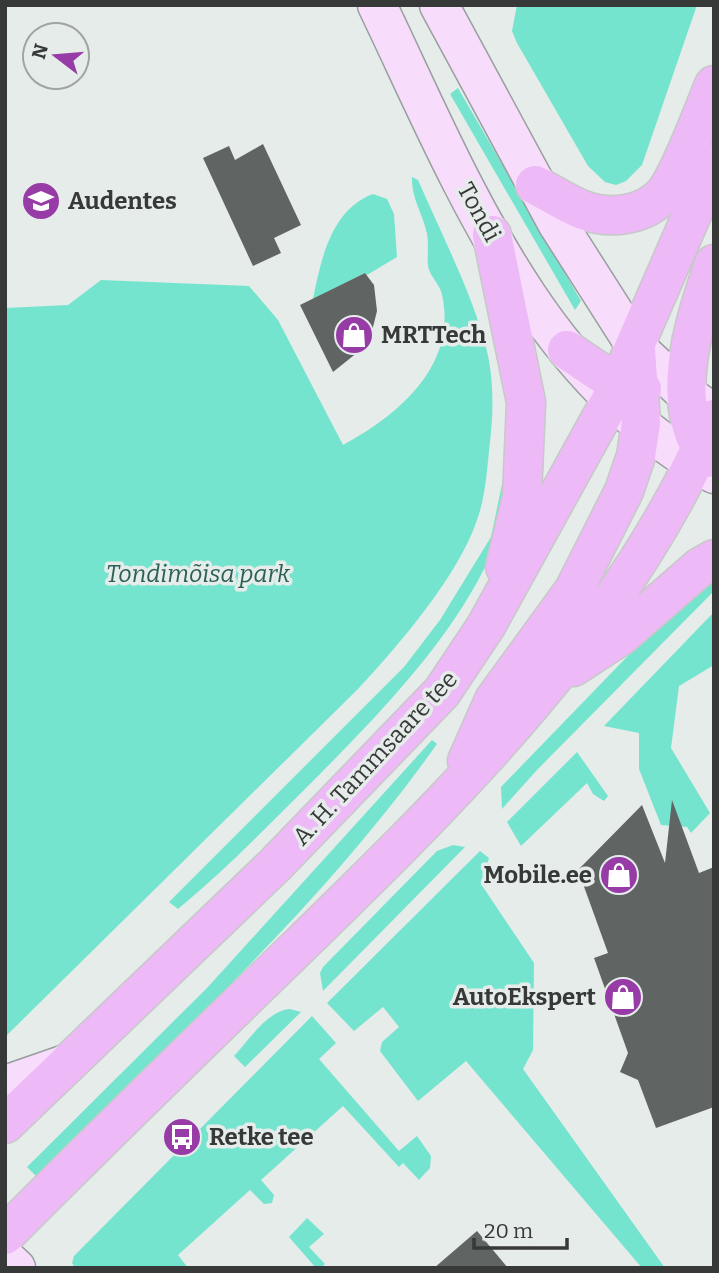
<svg xmlns="http://www.w3.org/2000/svg" width="719" height="1273" viewBox="0 0 719 1273" font-family="Bitter,serif">
<rect width="100%" height="100%" fill="#e5ecea"/>
<path fill="#75e4ce" d="M517 5H697L642 165 626 181 616 185 605 182 588 166 517 43 512 31Z
M458 88 581 301 575 310 450 94Z
M412 177 418 180C440 231 467 283 483 336 494 372 494 406 490 442 487 467 486 496 477 520 459 575 398 646 358 689L5 1037V308L68 305 101 280 249 286 278 320 343 445C397 416 458 366 442 295 440 284 430 277 428 266 427 256 429 244 427 234 423 214 411 198 412 177Z
M373 194 387 199 394 214 397 257 367 275 365 273 313 299C321 259 331 210 373 194Z
M506 465H511C504 499 500 535 485 567 446 647 367 727 305 789 263 831 223 872 178 909L169 902 404 667 440 620 491 537Z
M714 576V591L537 770 502 809 501 787 680 602Z
M714 612V665L679 686 671 748 710 813 691 833 687 827 661 825 639 769V733L604 726Z
M432 740 437 744C323 905 175 1038 36 1176L27 1167 207 988Z
M577 752 608 796 604 801 593 794 587 783 521 846 507 822Z
M453 845 465 847 323 991 320 973 323 967 437 851Z
M480 851 489 858 481 884 534 963 533 1050 523 1069 665 1268H642L466 1061 418 1101 380 1051 382 1042 399 1027 383 1007 354 1031 327 1003Z
M290 1009 301 1012 245 1067 234 1056C248 1041 268 1010 290 1009Z
M312 1016 336 1043 319 1059 399 1151 417 1136 431 1156 430 1168 419 1180 403 1163 399 1167 343 1106 261 1180 274 1195 272 1203 264 1204 250 1190 178 1255 188 1268H75L72 1263 74 1256Z
M307 1218 324 1234 309 1247 325 1264 321 1268H316L289 1237Z"/>
<path fill="#606564" d="M263 144 301 225 274 238 281 253 253 266 203 158 229 146 235 160Z
M365 273 374 285 377 311 372 331 358 352 333 372 300 305Z
M672 800 699 873 714 867V1107L656 1128 638 1080 620 1072 628 1053 594 958 608 953 578 870 642 805 665 863Z
M477 1231 508 1268H434Z"/>
<g fill="none" stroke-linecap="round" stroke-linejoin="round">
<defs>
<path id="secondary" d="M377 5C459 176 537 380 714 474
M439 5 557 223 636 347 686 394 709 410
M5 1085 66 1064
M5 1258 16 1268"/>
<path id="primary" d="M535 185C551 193 567 204 583 210 610 220 644 216 664 194 680 175 703 111 714 85
M492 235 526 402 522 497 505 567
M567 350 601 373 642 389
M707 458C667 401 694 323 714 264
M573 667 622 635 700 567 714 559
M467 761 494 700 574 590 624 491 636 456 641 423 636 350
M5 1124 275 865 442 692 486 626 612 398 714 164
M5 1235C101 1138 199 1043 297 948 459 790 623 630 714 419"/>
</defs>
<use href="#secondary" stroke="#999f9e" stroke-width="41"/>
<use href="#primary" stroke="#c7c8c8" stroke-width="41"/>
<use href="#secondary" stroke="#f7dcfb" stroke-width="38"/>
<use href="#primary" stroke="#eeb9f7" stroke-width="38"/>
</g>
<defs>
<symbol id="school-disc" viewBox="-11 -11 22 22"><circle r="9.5" fill="#973ba6" stroke="#e5ecea"/><path d="M0-5L7-2L0 1L-7-2ZM-4 1L0 2.5L4 1V4Q0 6-4 4Z" fill="#fff"/></symbol>
<symbol id="shop-disc" viewBox="-11 -11 22 22"><circle r="9.5" fill="#973ba6" stroke="#e5ecea"/><path d="M-5-2.5h2.3a2.7 3.5 0 0 1 5.4 0H5L5.5 6h-11ZM-1.5-2.5h3a1.5 2.3 0 0 0-3 0Z" fill="#fff"/></symbol>
<symbol id="bus-disc" viewBox="-11 -11 22 22"><circle r="9.5" fill="#973ba6" stroke="#e5ecea"/><path d="M-5-6H5V4H4V6H2V4H-2V6H-4V4H-5ZM-3.5-4V0h7V-4ZM-3.5 1.2v1.5H-2V1.2ZM2 1.2v1.5H3.5V1.2Z" fill="#fff"/></symbol>
</defs>
<g fill-rule="evenodd">
<use href="#school-disc" x="19" y="179" width="44" height="44"/>
<use href="#shop-disc" x="332" y="313" width="44" height="44"/>
<use href="#shop-disc" x="597" y="853" width="44" height="44"/>
<use href="#shop-disc" x="601" y="975" width="44" height="44"/>
<use href="#bus-disc" x="160" y="1115" width="44" height="44"/>
</g>
<g text-anchor="middle" stroke-width="7" stroke-linejoin="round" paint-order="stroke">
<g font-size="24" font-weight="bold" fill="#373939" stroke="#e5ecea" text-anchor="start">
<text x="68" y="209">Audentes</text>
<text x="381" y="343">MRTTech</text>
<text x="592" y="883" text-anchor="end">Mobile.ee</text>
<text x="596" y="1005" text-anchor="end">AutoEkspert</text>
<text x="209" y="1145">Retke tee</text>
</g>
<g font-size="24" fill="#373939" stroke="#e5ecea">
<text transform="translate(479 212) rotate(61)" y="8">Tondi</text>
<text transform="translate(375 758) rotate(-47)" y="8">A. H. Tammsaare tee</text>
</g>
<g font-size="24" font-style="italic" fill="#2c6056" stroke="#e5ecea">
<text x="198" y="582">Tondimõisa park</text>
</g>
</g>
<rect width="719" height="1273" fill="none" stroke="#373939" stroke-width="14"/>
<g transform="translate(56 56) rotate(286)"><circle r="33" fill="#e5ecea" stroke="#9fa4a3" stroke-width="2"/>
<path d="M0-5L12 26L0 18L-12 26Z" fill="#973ba6"/>
<text y="-10" font-size="19" font-weight="bold" text-anchor="middle" fill="#373939">N</text>
</g>
<path d="M474 1238v10h93v-10" fill="none" stroke="#373939" stroke-width="3.5"/>
<text x="484" y="1238" font-size="21" fill="#373939" stroke="#e5ecea" stroke-width="5" paint-order="stroke">20 m</text>
</svg>
